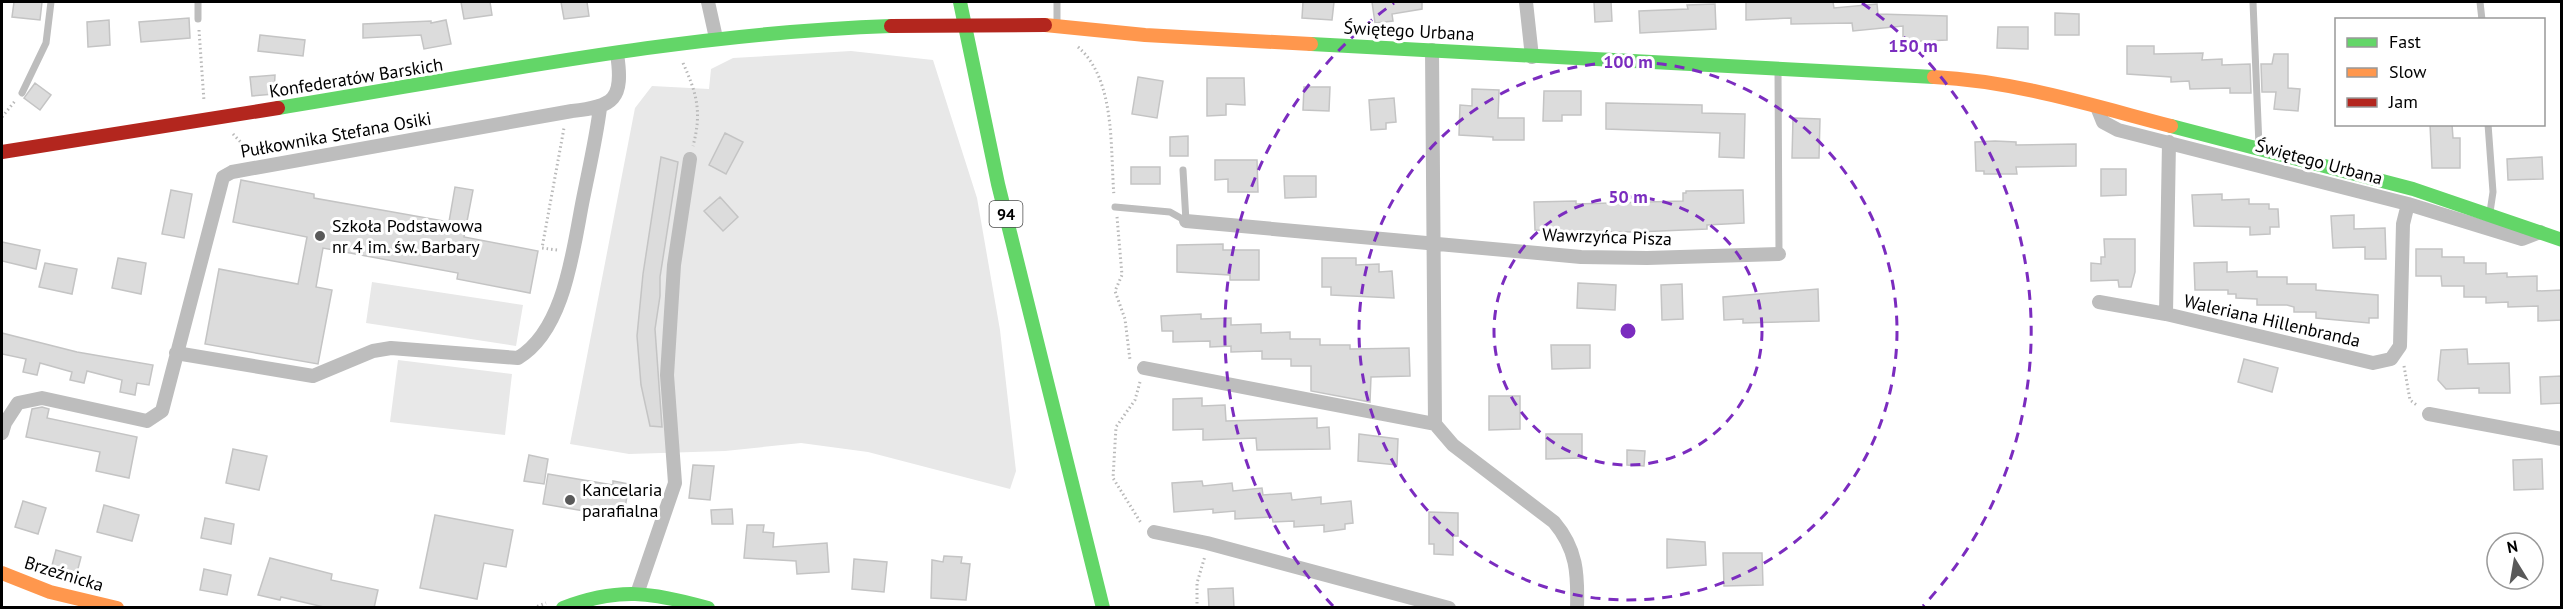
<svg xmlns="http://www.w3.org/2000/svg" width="2563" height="609" viewBox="0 0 2563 609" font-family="'PT Sans',sans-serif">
<rect width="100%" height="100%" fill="#fff"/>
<path fill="#e8e8e8" d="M851 51 933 60 977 198 1000 330 1016 471 1010 489 868 452 801 443 725 451 629 454 570 444 635 108 652 86 709 89 711 69 733 58Z
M372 282 523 305 516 346 366 323Z
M398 360 512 374 505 435 390 422Z"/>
<path fill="#dcdcdc" stroke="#c4c4c4" stroke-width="1.5" d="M14 2H42L40 20 12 17Z
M461 2H490L492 15 464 19Z
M561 2H587L589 16 564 19Z
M1303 2H1334L1332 20 1302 18Z
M1372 2H1422V9L1392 14 1393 21 1375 23Z
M1594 2H1611L1612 21 1595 22Z
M1746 2H1833L1834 8 1877 4 1878 14 1947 16V40L1903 42V26L1853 31 1852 23 1791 24V18L1746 20Z
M1715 4 1716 29 1640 33 1639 11 1688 9 1687 5Z
M2055 13 2079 14V35H2055Z
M189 18 190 38 141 42 139 22Z
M109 20 110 45 88 47 87 22Z
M446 20 451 44 424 49 421 35 363 38V24L431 21V23Z
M1998 27H2028V49L1997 48Z
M260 35 305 40 303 56 258 51Z
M2127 46H2154V54L2203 53 2202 60 2222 59V65L2250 64 2251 93H2230V88L2190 89 2189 81 2171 82V77L2127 74Z
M2274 54H2288V88L2300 89 2298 111 2274 109 2276 92H2262L2261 64H2272Z
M275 75 274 94 252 96 250 77Z
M1138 77 1163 81 1157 118 1132 114Z
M1207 78H1244L1245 105 1226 104V115L1207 116Z
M35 83 51 95 40 110 24 98Z
M1304 87H1330L1329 111 1303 110Z
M1472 89 1499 90 1498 118H1524V140H1493V137L1459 135 1460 105 1472 106Z
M1544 91H1581V115H1562V121H1543Z
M1394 98 1396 122 1386 123V129L1371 130 1369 100Z
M1606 103 1702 105V113L1745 114 1744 158 1719 157 1720 133 1606 129Z
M1793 118 1820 119 1819 158H1792Z
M2430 124H2452L2453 138H2460V168H2432Z
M725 133 743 142 726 174 709 165Z
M1188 136V156H1170V137Z
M1995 141 2016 142V145L2076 144V166L2016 167 2017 174H1984V171H1976L1975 142Z
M661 157 678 162 660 277V296L655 329 662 427 650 426 641 385 637 336 643 274Z
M2542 157 2543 179 2508 180 2507 159Z
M1215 160H1257L1258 192H1228V179L1215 180Z
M1131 167H1160V184H1131Z
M2101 169H2126V195L2101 196Z
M1284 176H1316V197L1285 198Z
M241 180 314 194V198L449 222 455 187 473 190 464 237 538 251 530 293 457 279 458 273 323 248 316 287 332 290 318 364 205 344 219 269 298 284 307 237 233 222Z
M171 190 192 194 184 238 162 234Z
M1743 190 1744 223 1707 225V229L1637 232 1535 230 1534 202 1576 201V204L1683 201V193H1686V191Z
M2222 194V200L2249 199V204H2269V209H2278L2279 227H2270V234L2250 235V227L2194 226 2192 195Z
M720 197 738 217 723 231 704 211Z
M2354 215V229L2385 228 2386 259H2365V247L2333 248 2331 216Z
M2104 239H2135V272L2131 287H2119L2118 280 2091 281V263L2101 264V257H2105Z
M2 242 40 250 36 269 2 261Z
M1223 244V250H1259V280H1230V275L1177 272V245Z
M2416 249H2442V257H2464V263H2486V274L2507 273V277L2537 276V291L2562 290V320L2538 321V306L2508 307V302L2486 303V297H2464V286H2442L2441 276H2416Z
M118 258 146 263 141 294 112 288Z
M1322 258H1356V265L1379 264V272L1392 271 1394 298 1331 295V287H1322Z
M2227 262V272L2257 271V277H2287V284H2316V290L2378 295V318H2369V323L2316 318V312H2294V307L2287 305H2257V299L2236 298V294H2228V290H2195L2194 263Z
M45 263 77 269 72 294 39 287Z
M1578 283 1616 285 1615 310 1577 308Z
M1682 284 1683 319 1662 320 1661 285Z
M1818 289 1819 321 1743 323V319L1724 320 1723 297Z
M1201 314V319L1231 318V325L1261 324V333L1290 332V339H1320V345H1350V349L1409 348 1410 376 1371 377 1370 402 1311 391V366H1291V359H1262V351L1231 352V346L1210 347V341L1173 342V331H1162L1161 316Z
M2 333 77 352 153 365 149 385 137 383 135 395 120 392 122 380 87 371 84 383 70 380 72 372 40 363 37 375 23 372 26 359 2 354Z
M1551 345H1590V368L1552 369Z
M2467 349 2468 364 2509 363 2510 393H2479V388L2446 389 2438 380 2441 350Z
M2244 359 2278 368 2272 392 2238 382Z
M2562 376V403L2541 404 2540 377Z
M1489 396H1520V429L1489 430Z
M1202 398V406L1225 405 1226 421 1317 418V428L1329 427 1330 449 1257 450 1256 438 1203 440V429L1173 430V399Z
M42 407 49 409 47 418 137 437 129 478 96 471 100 452 26 437 32 409Z
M1359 434 1398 439 1397 465 1358 461Z
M1546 434H1582V458L1546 459Z
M233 449 267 456 259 490 226 483Z
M1627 450 1645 451 1644 466 1627 465Z
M529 455 548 459 544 484 524 481Z
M2542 459 2543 489 2514 490 2513 460Z
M693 465 714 466 710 500 689 498Z
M548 474 613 485V481L629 484 624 514 608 512V515L543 504Z
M1202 481 1203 486 1232 483 1233 491 1262 488 1263 495 1291 493 1292 500 1321 497V504L1351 501 1353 523 1345 524V529L1324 532V525L1294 527V521L1273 522 1272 517 1235 519V511L1213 513V509L1174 512 1172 483Z
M23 501 46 508 38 534 15 527Z
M104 505 139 515 132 541 97 532Z
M732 509 733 524H712L711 510Z
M1429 512 1458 513V536H1453V555L1434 554V544H1429Z
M435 515 513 530 506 567 484 563 477 599 420 588Z
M205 518 234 524 231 544 201 538Z
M747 525H764L763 532 774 533 773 547 827 543 829 572 797 574 796 561 744 558Z
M1667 539 1705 542 1706 565 1667 568Z
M56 550 81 557 74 584 49 577Z
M1723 553H1762L1763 585 1724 586Z
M944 556 962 557 961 563 970 564 966 600 931 598 932 560 943 562Z
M270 558 332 574 331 580 378 590 374 608H328L281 597 280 600 258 595Z
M854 559 887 562 884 592 852 589Z
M204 569 231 575 227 595 200 590Z
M1233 588 1234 608H1209L1208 589Z"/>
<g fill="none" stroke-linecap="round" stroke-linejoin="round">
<path stroke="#b8b8b8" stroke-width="3" stroke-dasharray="1.5 3" stroke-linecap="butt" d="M199 30 204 101
M1078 47C1116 80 1110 148 1114 196
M683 63C697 94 702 112 693 146
M2 117 15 101
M233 134 251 153
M1117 217 1122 275 1115 291 1125 319 1130 360
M557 250 542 248 564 128
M2404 366 2410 400 2418 406
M1140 382 1135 400 1116 427 1113 478 1141 523
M533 608 546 603
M1197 608V583L1205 556"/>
<path stroke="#bdbdbd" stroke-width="7" d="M198 2V19
M1057 2V23
M2253 2 2259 146
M2480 2 2482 20
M1778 71 1779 254
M22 93 46 43 51 2
M2488 124 2493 192 2490 212
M1115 207 1170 212 1186 221 1183 170"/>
<path stroke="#bdbdbd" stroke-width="14" d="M708 2 716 38
M1526 2 1532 57
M1432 50 1435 424 1453 445 1554 522C1577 549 1578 574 1577 608
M2097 107 2103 122 2118 130 2408 204 2522 239 2540 232
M1186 221 1581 257 1647 258 1779 254
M2099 302 2166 314 2373 363 2391 359 2400 346 2403 224 2408 204
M2166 314 2169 142
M176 353 313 376 373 351 391 348 518 358C565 330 573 249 583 199 589 169 596 139 600 108
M1144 368 1435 424
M2429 414 2562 439
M2 433 5 423 18 403 42 398 147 421 162 411 223 177 232 172 572 111C614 107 624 99 617 54
M1154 532 1207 543 1449 608
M638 591 675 483 667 375 674 265 690 159"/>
<path stroke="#63d668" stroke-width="14" d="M960 2 998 184 1103 608
M1311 44 1934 77
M278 108C482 75 685 33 891 26
M2171 126 2413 189 2562 240
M563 608C618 587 652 592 708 608"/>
<path stroke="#ff974d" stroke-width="14" d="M1045 25 1145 35 1311 44
M1934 77C2015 81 2094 106 2171 126
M2 573 50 592 117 608"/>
<path stroke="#b3261e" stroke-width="14" d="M2 152 278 108"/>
<path stroke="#b3261e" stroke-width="14" d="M891 26 1045 25"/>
</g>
<g fill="none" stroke="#7b2cbf" stroke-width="3" stroke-dasharray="10 8">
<circle cx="1628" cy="331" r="134"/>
<circle cx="1628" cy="331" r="269"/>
<path d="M1333 606A403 403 0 0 1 1394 3M1862 3A403 403 0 0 1 1923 606"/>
</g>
<g fill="#595959" stroke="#fff" stroke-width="2">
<circle cx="320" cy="236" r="6"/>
<circle cx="570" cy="500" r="6"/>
</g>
<g text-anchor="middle" stroke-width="6" stroke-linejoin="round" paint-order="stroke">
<rect fill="#fff" stroke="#4c4c4c" stroke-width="1.5" x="989.5" y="201" width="33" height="26" rx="4.5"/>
<g font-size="16" font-weight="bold" fill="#000">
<text x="1006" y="220">94</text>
</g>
<g font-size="18" fill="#000" stroke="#fff">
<text transform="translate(1409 31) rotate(3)" y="6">Świętego Urbana</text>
<text transform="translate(356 78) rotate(-9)" y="6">Konfederatów Barskich</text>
<text transform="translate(336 135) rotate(-10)" y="6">Pułkownika Stefana Osiki</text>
<text transform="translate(2319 162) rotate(15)" y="6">Świętego Urbana</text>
<text transform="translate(1607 237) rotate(2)" y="6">Wawrzyńca Pisza</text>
<text transform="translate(2272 321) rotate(13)" y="6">Waleriana Hillenbranda</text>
<text transform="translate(64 574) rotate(17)" y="6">Brzeźnicka</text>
</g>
<g font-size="18" fill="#000" stroke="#fff" text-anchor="start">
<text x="332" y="232">Szkoła Podstawowa<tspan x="332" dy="21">nr 4 im. św. Barbary</tspan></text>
<text x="582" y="496">Kancelaria<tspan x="582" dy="21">parafialna</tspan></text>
</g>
</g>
<circle cx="1628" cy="331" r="9" fill="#7b2cbf" stroke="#fff" stroke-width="3"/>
<g font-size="18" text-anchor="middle" font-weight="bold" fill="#7b2cbf" stroke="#fff" stroke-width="6" stroke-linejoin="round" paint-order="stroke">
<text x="1913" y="52">150 m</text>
<text x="1628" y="68">100 m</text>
<text x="1628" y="203">50 m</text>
</g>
<rect width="2563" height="609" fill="none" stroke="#000000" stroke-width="6"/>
<rect x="2335" y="18" width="210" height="108" fill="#ffffff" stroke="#999999" stroke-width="1.5"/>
<rect x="2347" y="38" width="30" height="9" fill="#63d668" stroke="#999999" stroke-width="1.5"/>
<text x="2389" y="48" font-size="18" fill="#000000">Fast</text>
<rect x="2347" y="68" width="30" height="9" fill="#ff974d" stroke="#999999" stroke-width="1.5"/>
<text x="2389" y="78" font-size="18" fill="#000000">Slow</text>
<rect x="2347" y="98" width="30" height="9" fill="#b3261e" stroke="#999999" stroke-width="1.5"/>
<text x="2389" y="108" font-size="18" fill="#000000">Jam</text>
<g transform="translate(2515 561) rotate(349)"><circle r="28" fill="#ffffff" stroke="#999999" stroke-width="1.5"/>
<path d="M0-4.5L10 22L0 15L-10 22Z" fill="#595959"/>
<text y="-9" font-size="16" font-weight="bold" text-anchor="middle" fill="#000000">N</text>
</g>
</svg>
